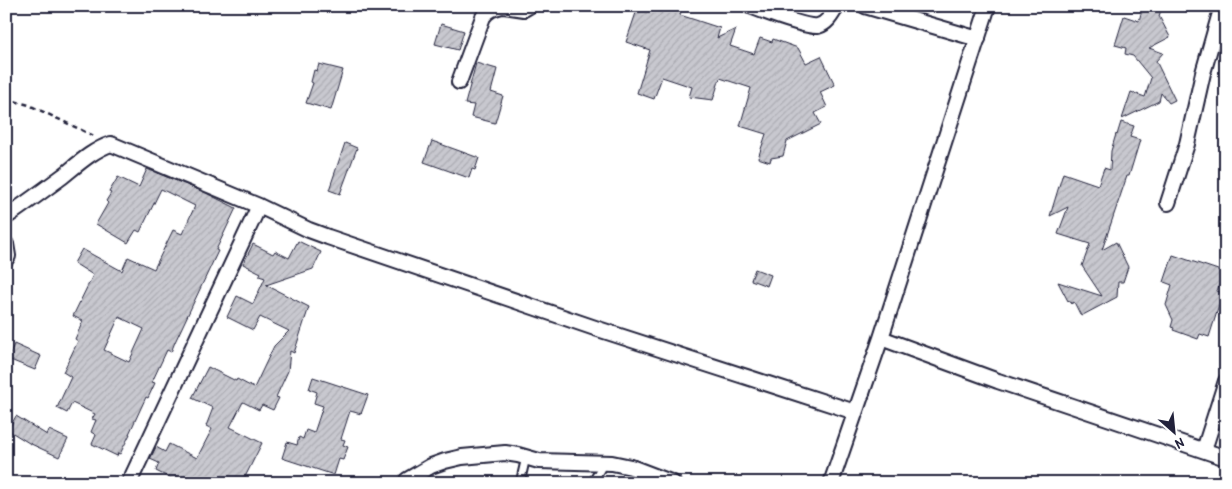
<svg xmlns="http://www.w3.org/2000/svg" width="1232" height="489" viewBox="0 0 1232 489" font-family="'Patrick Hand',sans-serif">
<defs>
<pattern id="building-hatch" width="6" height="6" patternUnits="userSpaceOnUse" patternTransform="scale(1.25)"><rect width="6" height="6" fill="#c8c8cf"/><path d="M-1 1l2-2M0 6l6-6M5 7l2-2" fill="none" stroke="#acacb3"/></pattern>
</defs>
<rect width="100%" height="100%" fill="#fff"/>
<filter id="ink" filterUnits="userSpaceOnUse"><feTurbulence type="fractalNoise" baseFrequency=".02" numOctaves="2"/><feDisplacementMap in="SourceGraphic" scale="10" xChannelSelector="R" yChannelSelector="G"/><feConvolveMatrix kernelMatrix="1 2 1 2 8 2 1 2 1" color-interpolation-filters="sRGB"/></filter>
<g filter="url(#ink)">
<path fill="url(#building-hatch)" stroke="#22223b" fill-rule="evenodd" d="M1143 6H1150L1161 10 1159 16 1170 37 1149 48 1163 53 1156 61 1175 100 1169 103 1161 93 1159 101 1122 119 1131 92 1145 97 1151 78 1133 56 1125 54 1126 48 1115 45 1124 16 1139 21Z
M638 7 648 10 649 8 662 13 664 7 681 12 680 15 720 28 717 38 736 29 730 46 754 54 760 38 772 42 773 39 798 48 806 63 821 56 835 85 820 92 827 107 815 113 821 124 787 141 783 156 771 158 770 162 758 158 766 134 740 126 751 88 720 78 713 100 689 97 692 87 662 77 654 99 637 93 650 50 626 42Z
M441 24 464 31 458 50 435 44Z
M476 63 497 69 491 92 503 96 495 123 471 117 474 105 465 104Z
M319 64 343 70 331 110 306 103 313 83 311 82 314 70 317 71Z
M1121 122 1134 126 1130 137 1140 140 1129 176H1127L1102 250 1116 242 1128 267 1123 282H1118L1117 297 1081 316 1074 302 1071 304 1069 300 1068 301 1058 282 1102 296 1082 266 1090 244 1058 234 1068 207 1050 216 1063 173 1098 185 1104 168 1110 170 1111 151 1116 134 1117 135Z
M432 141 479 158 475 170 472 169 469 178 424 162Z
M345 143 357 148 340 194 329 190Z
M147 169 204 192 236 208 216 250 218 251 175 342 171 352 167 350 152 382 155 383 148 398 146 397 129 434H130L120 454 118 453 117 456 92 444 96 435 91 432 96 420 92 419 95 414 72 403 67 413 57 408 71 377 63 372 78 341 75 339 83 321 73 316 93 275 74 263 82 249 122 271 128 257 154 269 173 230 182 234 195 206 161 189 140 232 136 230 128 243 96 224 108 203 106 201 111 193 109 192 118 177 139 187ZM119 317 144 329 129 362 104 350Z
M298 241 321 252 313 269 266 285 309 307 294 353 290 351 288 371 276 397 279 398 273 410 262 405 259 410 243 402 230 427 262 443 242 483H180L156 471 159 463 150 459 156 447 165 452 169 444 197 458 212 429 206 426 213 408 192 398 208 367 236 381 237 379 254 388 274 346 289 331 260 317 253 330 227 317 237 296 253 304 265 278 259 276 261 273 243 264 253 244 273 254 275 251 289 258Z
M1173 255 1221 271 1220 274 1223 275 1217 291 1223 293 1209 337 1200 334 1198 339 1173 330 1174 328 1171 327 1173 320 1166 305 1172 285 1164 282Z
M755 269 771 275 767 286 751 280Z
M14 344 41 356 35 370 8 359Z
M313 377 368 395 361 414 350 411 341 439 345 440 343 445 348 447 343 460 339 459 334 475 282 458 287 442 297 445 299 437 303 439 306 430 314 433 323 406 314 403 317 392 309 389Z
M16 416 47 435 49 430 68 439 59 457 29 443 8 430Z"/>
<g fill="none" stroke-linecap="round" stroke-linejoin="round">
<defs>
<path id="lane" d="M520 483 526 457
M592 483 604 463"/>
<path id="street" d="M504 6 524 9 529 6
M750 6C763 11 807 28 818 26 828 23 832 14 837 6
M865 6 978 39
M459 82 483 17C488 10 494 8 502 6
M1168 203 1187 144 1203 73 1222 6
M6 217C25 204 44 190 63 176 78 164 93 150 111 144L259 206 309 230 328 237 595 328 855 412
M6 244 8 256 6 259
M881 338 998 381 1226 458
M1204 450 1226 381
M407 480 431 466 445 461 462 457 505 453 518 455 539 461 612 463 631 467 673 483
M129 483 259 206
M831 483 881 338 988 6"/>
</defs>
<use href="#lane" stroke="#22223b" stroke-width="11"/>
<use href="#street" stroke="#22223b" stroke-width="18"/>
<path stroke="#22223b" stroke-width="2.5" stroke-dasharray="5 4" stroke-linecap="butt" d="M6 99 29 105 94 136"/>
<use href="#lane" stroke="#fff" stroke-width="7"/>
<use href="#street" stroke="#fff" stroke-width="14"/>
</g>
</g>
<rect width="1232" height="489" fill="none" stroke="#fff" stroke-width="25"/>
<rect x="12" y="12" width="1207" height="464" fill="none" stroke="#22223b" stroke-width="2" filter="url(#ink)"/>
<g transform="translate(1174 432) rotate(153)" stroke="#ffffff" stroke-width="4" paint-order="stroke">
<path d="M0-4L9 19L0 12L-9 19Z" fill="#22223b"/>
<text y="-8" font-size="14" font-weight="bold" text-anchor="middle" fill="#22223b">N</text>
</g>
</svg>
